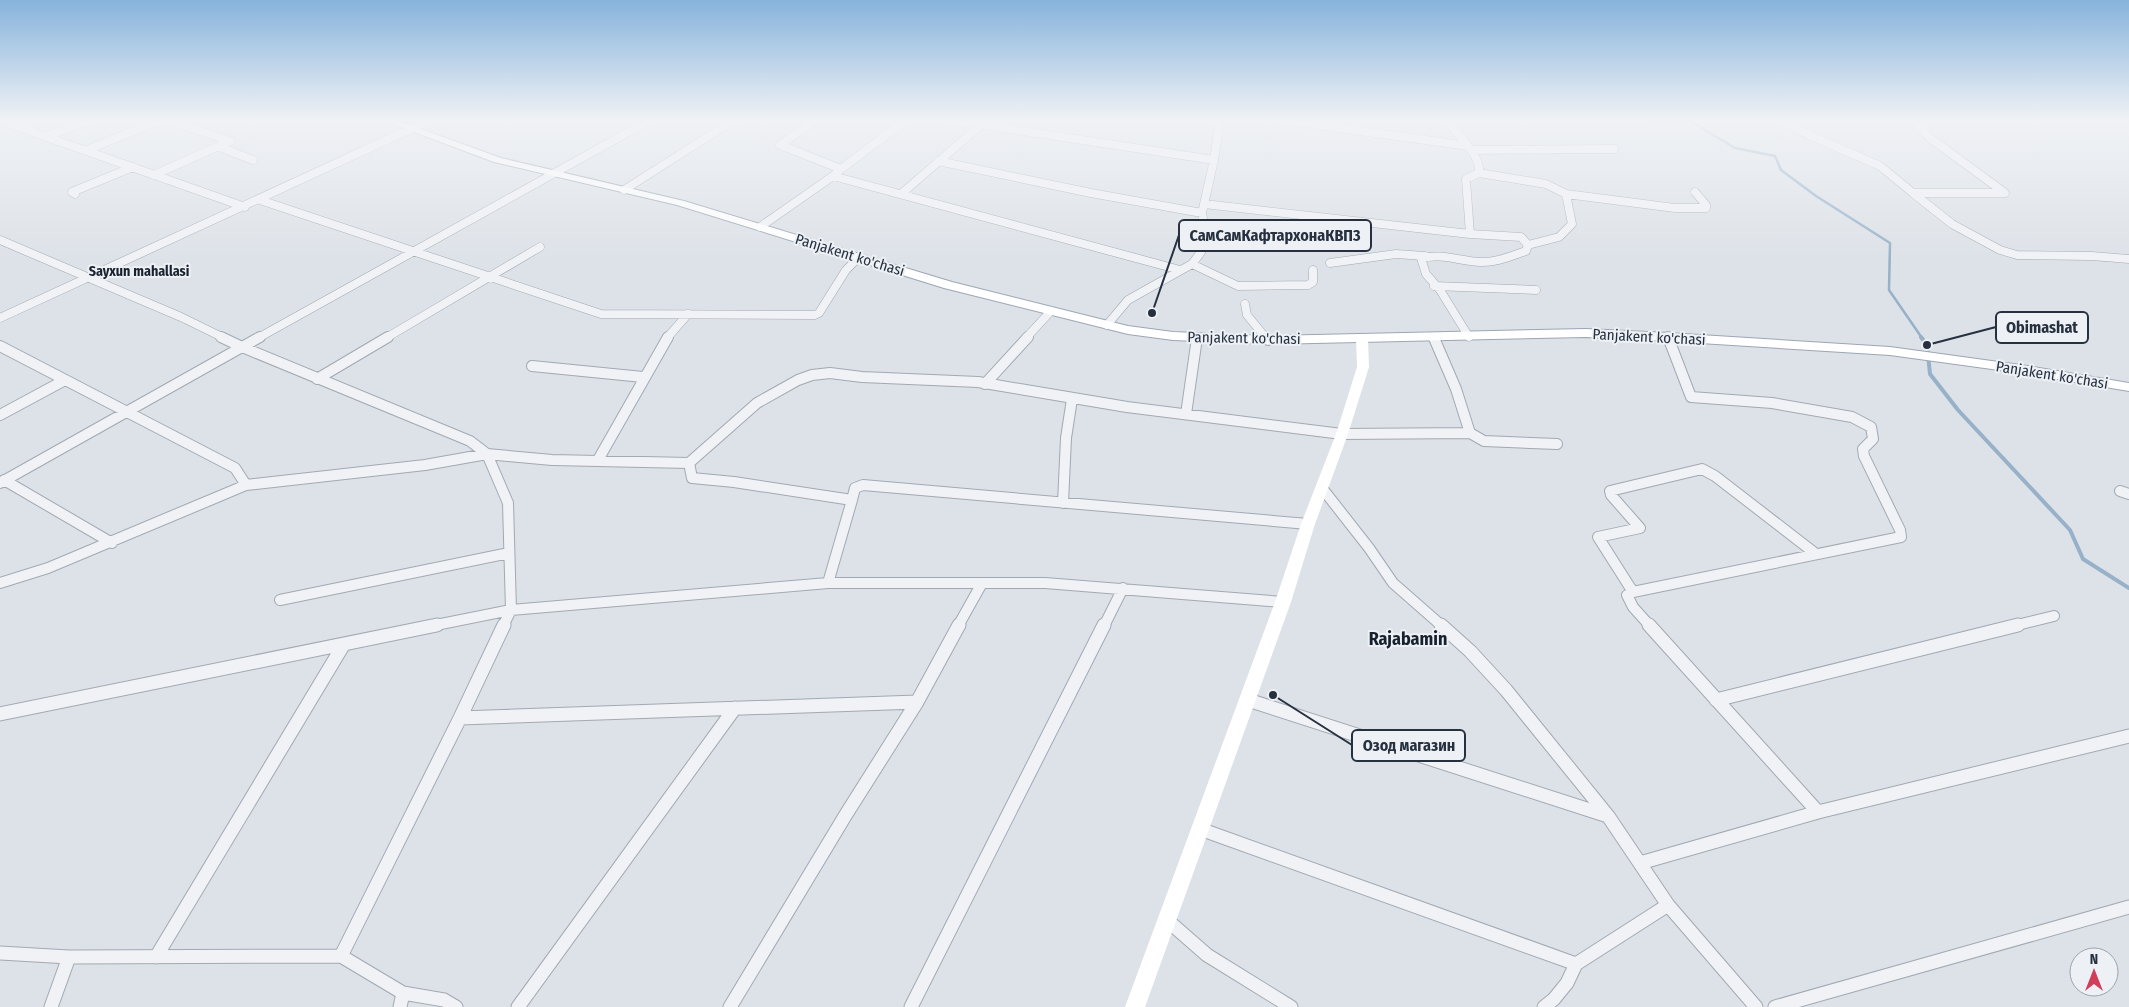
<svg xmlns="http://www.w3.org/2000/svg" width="2129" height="1007" viewBox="0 0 2129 1007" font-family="'Fira Sans Condensed',sans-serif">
<rect width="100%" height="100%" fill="#dde2e8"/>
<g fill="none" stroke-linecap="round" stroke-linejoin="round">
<path stroke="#97b1c9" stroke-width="2.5" d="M1649 120 1690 121 1735 148 1775 156 1781 170 1816 196 1890 243 1889 290 1922 338"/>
<path stroke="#97b1c9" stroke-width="4" d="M1921 337 1927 345 1930 374 1958 410 2070 530 2083 559 2129 588"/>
<defs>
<path id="street-far2" d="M816 120 780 145 841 169 833 176 1180 270
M950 120 1214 160
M1205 120 1220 122
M1283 120 1468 146
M1780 120 1809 135 1880 166 1913 193H2005L1930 138 1913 120
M10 124 245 207
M46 136 92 120
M219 147 253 160
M87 150 160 120
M1471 150 1614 149
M938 161 1091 193 1202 213
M841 169 906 120
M1479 173 1546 184 1566 194 1572 224 1559 237 1528 245
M154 175 230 141 168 120
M624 190 734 120
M1913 193 1952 224 2000 250 2017 255 2092 256 2129 259
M75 194 72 192 133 167
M901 194 982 124H985
M1566 194 1675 208H1706V205L1695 192
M260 200 601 314 815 315 819 313 846 270 859 257
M1204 204 1470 234 1466 179 1479 173C1482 157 1456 132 1446 120
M760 227 833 176
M1206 234 1261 235
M0 240 181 317 224 338
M1330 263 1396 254 1425 256
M1192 264 1238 286 1308 285 1313 282V270
M1434 286 1536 290
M1245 304 1247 315 1266 338
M0 318 430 120
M1107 325 1128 300 1192 264 1201 252 1206 234 1202 213 1214 160 1220 120
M1469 337 1440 290 1426 274 1421 258C1441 253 1460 261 1480 262 1496 263 1511 256 1526 251L1528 245 1521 237 1470 234
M258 338 650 120
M386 338 540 247
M667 338 688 314
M1026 338 1051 311"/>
<path id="street-far1" d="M221 337 242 347 260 337
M1265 337 1268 340
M0 346 235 468 246 485
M532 366 643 377
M317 379 388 337
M985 384 1028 337
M1186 414 1197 338
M0 415 65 380
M1470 433 1484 441 1557 444
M598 460 668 337
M689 463 692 478 734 482 852 500 855 488 863 485 1308 524
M4 480 112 543
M0 483 242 347 470 441 487 454 508 503 511 610 503 626
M1322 488 1369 548 1393 583 1442 626
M2120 491 2129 494
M1063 503 1066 438 1072 399
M0 583 48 568 246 485 425 465 487 454 552 460 689 463 757 403 798 380 812 375 830 373 862 377 978 382 1127 407 1342 434 1470 433 1456 389 1434 338
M828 583 852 500
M1633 592 1901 537 1900 530 1864 456 1863 449 1873 439 1871 427 1852 417 1772 403 1691 397 1668 337
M280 600 509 553
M431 626 511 610 828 583H1045L1283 602
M958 626 981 585
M1104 626 1123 588
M1650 626 1633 607 1627 595 1633 592 1598 537 1640 528 1611 495 1610 491 1702 469 1715 476 1816 554
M2013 626 2054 616"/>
<path id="street" d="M1441 625 1470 651 1506 690 1608 816 1668 905 1756 1007
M1649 625 1818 812
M1248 700 1608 816
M1716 700 2018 625
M0 714 437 625
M460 718 917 702
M1200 829 1576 964
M1640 863 1818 812 2129 736
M1167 920 1207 955 1291 1007
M0 953 69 957 341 956 403 993 444 1000 456 1007
M341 956 460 718 504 625
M156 957 344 644
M51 1007 69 957
M400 1007 403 993
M518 1007 735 708
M730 1007 845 816 917 702 959 625
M911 1007 1104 625
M1544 1007 1554 999 1567 983 1576 964 1668 905
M1775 1007 2129 907"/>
<path id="primary" d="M382 120H396L501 158 684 201 952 282 1128 326 1173 332 1268 336 1586 329 1668 333 1890 347 2028 366 2129 383V391L2028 374 1890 355 1668 341 1586 337 1268 344 1173 340 1128 334 944 288 677 205 494 162Z"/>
</defs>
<use href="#street-far2" stroke="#a2a9b2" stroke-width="9"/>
<use href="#street-far1" stroke="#a2a9b2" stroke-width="12"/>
<use href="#street" stroke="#a2a9b2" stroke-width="15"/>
<use href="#primary" stroke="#9ca6b4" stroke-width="2"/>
<use href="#street-far2" stroke="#f0f2f6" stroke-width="8"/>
<use href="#street-far1" stroke="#f0f2f6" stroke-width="10"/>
<use href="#street" stroke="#f0f2f6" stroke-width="13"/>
<path fill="#fff" fill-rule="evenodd" d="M1362 336 1368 339 1369 367 1348 434 1315 524 1291 602 1145 1007H1125L1275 602 1301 524 1336 434 1357 367 1356 339Z"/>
<use href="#primary" fill="#fff" fill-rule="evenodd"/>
</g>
<linearGradient id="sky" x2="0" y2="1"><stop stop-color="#87b3dc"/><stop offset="0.46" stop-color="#f0f2f5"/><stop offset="1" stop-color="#f0f2f5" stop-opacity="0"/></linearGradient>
<rect width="2129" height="261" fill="url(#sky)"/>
<g text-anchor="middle" stroke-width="4" stroke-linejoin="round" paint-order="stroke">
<g font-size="14" font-weight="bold" fill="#19212f" stroke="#edf1f5">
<text x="139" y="276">Sayxun mahallasi</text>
</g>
<g font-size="15" fill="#26303f" stroke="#edf1f5">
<text transform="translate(850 255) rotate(17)" y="5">Panjakent ko'chasi</text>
<text transform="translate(1649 337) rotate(3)" y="5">Panjakent ko'chasi</text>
<text transform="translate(1244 338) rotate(1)" y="5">Panjakent ko'chasi</text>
<text transform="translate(2052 375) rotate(9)" y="5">Panjakent ko'chasi</text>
</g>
<g font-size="18" font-weight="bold" fill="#19212f" stroke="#edf1f5">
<text x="1408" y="645">Rajabamin</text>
</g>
</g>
<path fill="none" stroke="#26303f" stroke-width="2" d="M1152 313L1179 235M1927 345L1996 327M1273 695L1352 745"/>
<g fill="#26303f" stroke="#edf1f5" stroke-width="2">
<circle cx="1152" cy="313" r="5"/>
<circle cx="1927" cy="345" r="5"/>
<circle cx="1273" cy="695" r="5"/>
</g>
<g fill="#edf1f5" stroke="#26303f" stroke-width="2">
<rect x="1179" y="220" width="192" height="31" rx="5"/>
<rect x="1996" y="312" width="92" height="31" rx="5"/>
<rect x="1352" y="730" width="113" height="31" rx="5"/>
</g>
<g font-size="16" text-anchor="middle" font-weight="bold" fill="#26303f">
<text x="1275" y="241">СамСамКафтархонаКВП3</text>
<text x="2042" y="333">Obimashat</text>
<text x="1409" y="751">Озод магазин</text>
</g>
<g transform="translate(2094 972)"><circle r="24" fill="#edf1f5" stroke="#9da4ac"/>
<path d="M0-4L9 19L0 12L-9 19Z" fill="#d23d59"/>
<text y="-8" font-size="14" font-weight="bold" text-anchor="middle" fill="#26303f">N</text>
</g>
</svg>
